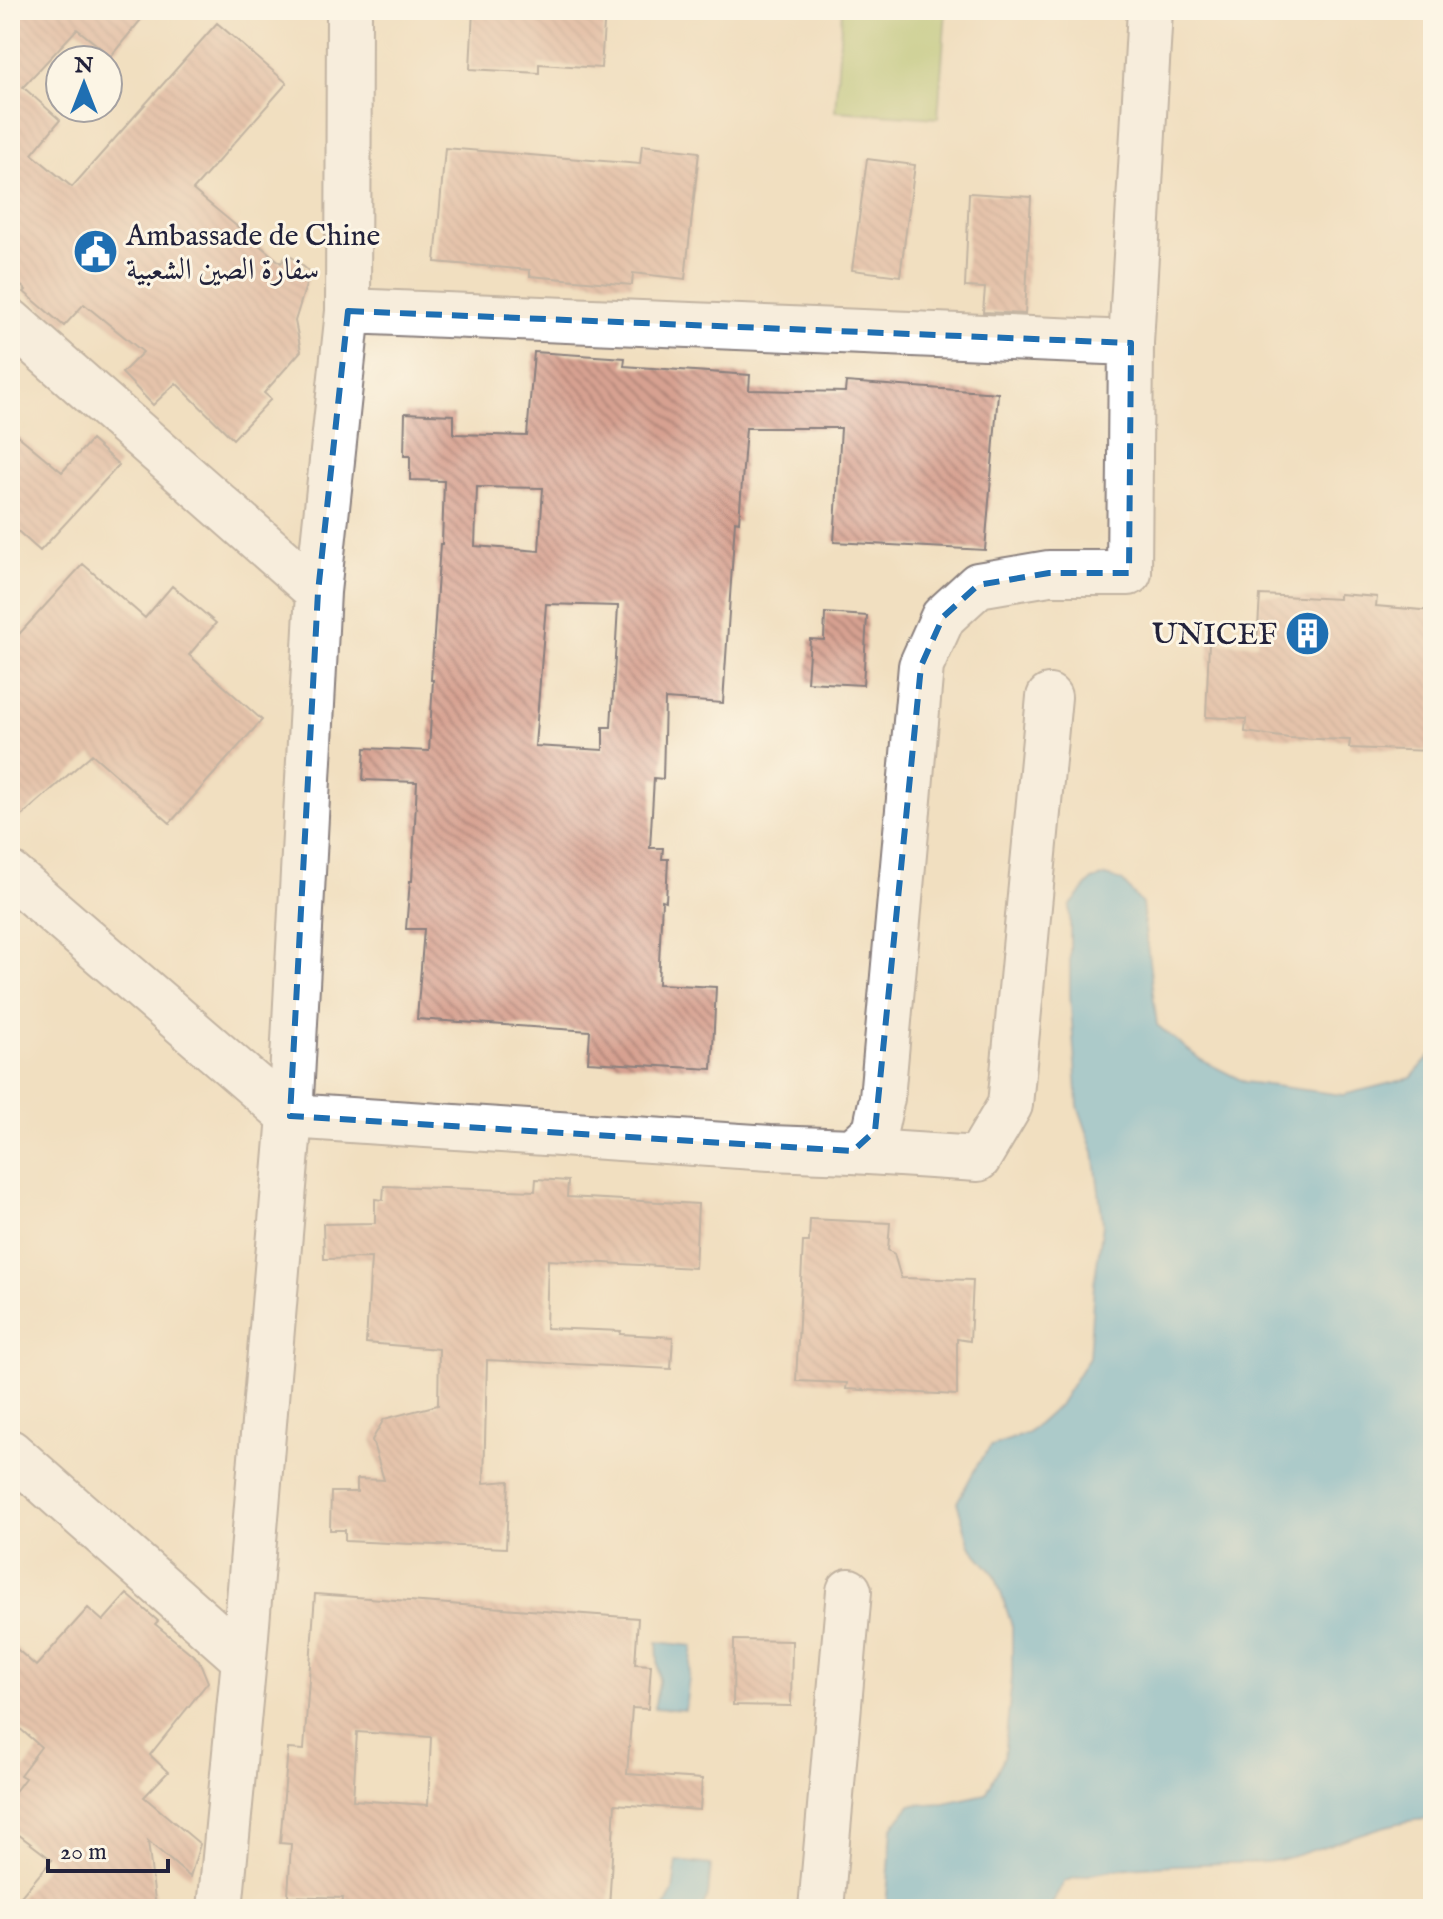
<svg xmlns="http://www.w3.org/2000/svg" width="1443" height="1919" viewBox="0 0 1443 1919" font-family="'IM FELL English',Amiri,serif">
<defs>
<pattern id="building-back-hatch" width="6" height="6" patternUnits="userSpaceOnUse" patternTransform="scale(2)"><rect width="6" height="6" fill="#d7a191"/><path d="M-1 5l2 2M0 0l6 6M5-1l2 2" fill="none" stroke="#ae8378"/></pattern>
</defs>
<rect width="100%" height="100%" fill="#fcf5e5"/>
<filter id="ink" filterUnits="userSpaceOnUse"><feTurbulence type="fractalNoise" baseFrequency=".0125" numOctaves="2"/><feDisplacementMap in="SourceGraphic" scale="16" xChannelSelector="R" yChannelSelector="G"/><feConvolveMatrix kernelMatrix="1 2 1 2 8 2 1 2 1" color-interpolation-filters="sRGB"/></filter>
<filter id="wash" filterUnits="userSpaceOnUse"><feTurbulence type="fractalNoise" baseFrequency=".006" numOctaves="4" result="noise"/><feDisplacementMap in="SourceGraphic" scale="32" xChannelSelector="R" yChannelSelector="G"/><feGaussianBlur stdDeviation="1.8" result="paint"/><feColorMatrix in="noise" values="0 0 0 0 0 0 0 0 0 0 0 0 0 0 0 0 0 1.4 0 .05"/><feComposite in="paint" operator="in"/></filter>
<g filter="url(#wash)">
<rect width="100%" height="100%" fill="#f1dfc0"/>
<path fill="#a8c369" stroke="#657252" stroke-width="2" d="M842 10H946L938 118 835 111Z"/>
<path fill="#5ab1d6" stroke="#3e6a88" stroke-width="2" d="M1106 876 1122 881 1142 904 1157 1025 1201 1060 1245 1082 1343 1095 1411 1078 1433 1053V1819C1384 1819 1327 1849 1279 1860 1261 1864 1241 1863 1223 1863 1169 1866 1117 1864 1065 1881L1049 1909H886L892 1828 910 1805 944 1803 986 1794 1004 1757 1012 1678V1626L995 1575 970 1546 957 1502 979 1462 991 1446 1028 1433 1059 1405 1089 1357 1094 1284 1103 1224 1094 1152 1078 1106 1070 995V906L1092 880Z
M657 1642 693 1646 685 1710 654 1708 659 1682Z
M677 1861 711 1865 708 1896 702 1909H664L673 1890Z"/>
<g id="blocks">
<path fill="url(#building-back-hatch)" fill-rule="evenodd" d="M10 10H149L111 56 77 29 23 87 60 120 32 154 72 187 217 23 287 83 193 190 281 263 288 254 310 272 295 321 301 351 264 393 271 399 233 439 176 383 153 405 122 373 143 352 84 304 64 326 24 292 26 290 10 276Z
M473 10H605L601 68 539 64V73L470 69Z
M642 145 699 152 685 279 633 273 632 285 530 276V270L435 262 445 148 640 164Z
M867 159 915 165 900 276 852 270Z
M969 193 1031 197 1025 314 983 312 985 288 965 287Z
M534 352 625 358 624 366 750 375 749 390 845 392 846 382 998 393 985 550 834 542 841 428H746L739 522 735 521 723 703 665 699 663 779 654 778 650 848H663L662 859H668L666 901 662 900 658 984 716 987 712 1069 588 1062 590 1031 417 1019 424 929H406L410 881H412L417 782 363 780 365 748 429 751 433 680H431L440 544H442L444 481 410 480V456H404L405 413 454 415V434L527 436ZM477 487 543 488 539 551 475 546ZM546 604 618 606 611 727H603V750L535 746Z
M10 429 62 472 91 440 119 465 40 551 10 524Z
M83 564 145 618 172 586 216 623 189 655 262 720 170 823 92 754 10 826V644Z
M1339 594 1377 597 1376 606 1433 611 1432 751 1349 748 1350 740 1289 738 1245 732 1246 719 1206 717 1209 642 1257 644 1260 595 1339 599Z
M825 613 867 616 863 685 807 682 810 639 824 640Z
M536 1179 568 1181 567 1197 698 1204 695 1268 548 1260 546 1328 621 1331 620 1334 673 1337 671 1369 487 1360 484 1483 509 1481 506 1548 345 1541V1530H330L331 1492H357V1479L384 1480 372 1440 384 1419 438 1405 439 1349 366 1343 371 1258 324 1259 323 1224 375 1223V1199L383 1200 384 1186 535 1191Z
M810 1219 890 1223 888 1250 894 1254 901 1278 973 1280 970 1341 957 1339V1395L846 1389 847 1383 796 1381 803 1242H809Z
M127 1594 158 1621 155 1624 199 1660 208 1682 150 1755 168 1772 144 1797 200 1844 190 1877 148 1841 156 1909H10L52 1860 10 1828V1798L25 1778 20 1775 41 1747 10 1720V1643L36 1666 88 1608 103 1621Z
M315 1594 638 1618 635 1664 651 1665 648 1709 632 1708 627 1774 702 1779 700 1810 615 1804 609 1909H342L343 1898 288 1896 291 1844 280 1843 288 1749 304 1750ZM357 1732 431 1737 428 1805 353 1800Z
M734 1640 792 1641 791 1706 733 1705Z"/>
</g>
</g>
<g filter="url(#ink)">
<use href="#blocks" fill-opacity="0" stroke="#8a807e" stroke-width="2"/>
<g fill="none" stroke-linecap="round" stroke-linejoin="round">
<defs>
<path id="minor" d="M348 311 1131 343
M10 321 318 592
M10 874 290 1116 770 1148 853 1151 875 1131 882 1098 921 666 943 617 978 585 1049 573H1129L1131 343 1150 10
M853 1151 978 1159 1010 1105 1049 697
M10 1452 244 1659
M220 1909 244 1659 290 1116 318 592 348 311 349 10
M821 1909 849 1591"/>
</defs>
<use href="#minor" stroke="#8a807e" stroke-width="48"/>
<use href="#minor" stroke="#fff" stroke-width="44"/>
</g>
</g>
<path d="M0 0H1443V1919H0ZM348 311 1131 343 1129 573H1049L978 585 943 617 921 666 875 1131 853 1151 290 1116 318 592Z" fill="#f1dfc0" fill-opacity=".55" fill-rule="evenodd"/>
<path fill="none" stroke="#1f6fb2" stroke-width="6" stroke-dasharray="16 10" stroke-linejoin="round" d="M348 311 1131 343 1129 573H1049L978 585 943 617 921 666 875 1131 853 1151 290 1116 318 592Z"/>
<defs>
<symbol id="civic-disc" viewBox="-11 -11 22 22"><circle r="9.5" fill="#1f6fb2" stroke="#fcf5e5"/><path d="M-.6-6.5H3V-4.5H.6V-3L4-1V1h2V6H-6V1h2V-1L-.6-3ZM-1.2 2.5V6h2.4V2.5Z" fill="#fff"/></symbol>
<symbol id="building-disc" viewBox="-11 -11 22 22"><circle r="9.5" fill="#1f6fb2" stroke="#fcf5e5"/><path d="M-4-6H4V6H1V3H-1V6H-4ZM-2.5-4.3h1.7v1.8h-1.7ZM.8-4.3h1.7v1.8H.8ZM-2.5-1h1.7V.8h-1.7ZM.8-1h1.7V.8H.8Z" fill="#fff"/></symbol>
</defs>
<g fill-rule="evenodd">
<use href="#civic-disc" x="70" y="226" width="51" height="51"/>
<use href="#building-disc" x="1282" y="608" width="51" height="51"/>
</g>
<g text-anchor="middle" stroke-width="6" stroke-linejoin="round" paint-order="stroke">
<g font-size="30" fill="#22223b" stroke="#fcf5e5" text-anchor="start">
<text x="126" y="245">Ambassade de Chine<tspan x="126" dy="34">سفارة الصين الشعبية</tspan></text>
<text x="1277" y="644" text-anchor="end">UNICEF</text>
</g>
</g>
<rect width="1443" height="1919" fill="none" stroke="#fcf5e5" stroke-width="40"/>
<g transform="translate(84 84)"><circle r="38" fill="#fcf5e5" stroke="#a5a1a1" stroke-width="2"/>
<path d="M0-6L14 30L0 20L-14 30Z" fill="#1f6fb2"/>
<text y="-12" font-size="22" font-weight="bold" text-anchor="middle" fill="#22223b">N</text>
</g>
<path d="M48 1859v12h120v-12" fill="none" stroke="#22223b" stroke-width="4"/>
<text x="60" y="1859" font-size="24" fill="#22223b" stroke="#fcf5e5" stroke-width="6" paint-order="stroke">20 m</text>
</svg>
